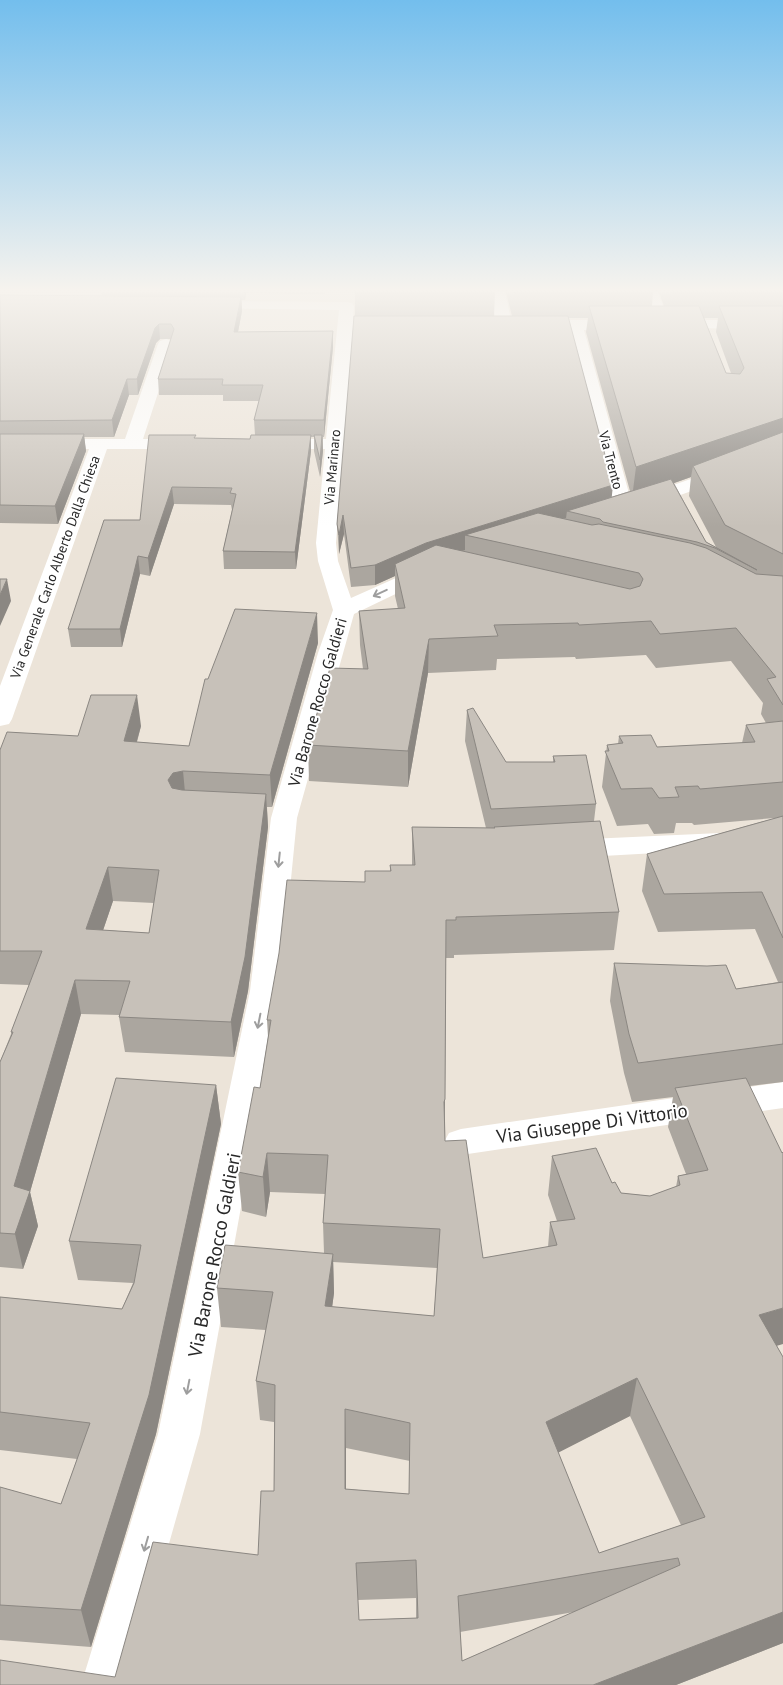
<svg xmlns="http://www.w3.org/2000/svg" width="783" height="1685" viewBox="0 0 783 1685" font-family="'PT Sans',sans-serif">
<rect width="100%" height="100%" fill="#ece4d9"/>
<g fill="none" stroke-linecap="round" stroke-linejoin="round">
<path fill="#fff" fill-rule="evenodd" d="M491 292H505L512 325 509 328H499L496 325Z
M644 292H658L668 320H783V330L657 327Z
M204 301 347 302 352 303 354 306 353 320 397 322 400 325 397 328 392 330H353L336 543 338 561 351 598 423 566 430 564 437 566 441 570 437 574 354 614 297 818 280 991 200 1434 129 1685H81L158 1434 250 991 271 818 318 653 333 610 318 561 316 543 325 449H273L267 448 264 444 267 440 273 439H326L339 310 199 308 197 305 199 302Z
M532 320H624L629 322 632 325 629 328 624 330H584L633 508 630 512 623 514 616 512 613 508 568 330 527 328 524 325 527 322Z
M166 339 172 341 174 344 143 439H185L191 440 194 444 191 448 185 449H107L12 719 9 724 0 726V686L89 449H0V439H125L158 344 160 341Z
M783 447V458L650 506 643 508 636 506 633 502 636 498Z
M783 830V846L567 858 557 855 553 849 557 843 567 840Z
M783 1082V1108L461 1155 449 1151 444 1142 449 1133 461 1129Z"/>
</g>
<path fill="#aba69f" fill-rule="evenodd" d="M101 292H325V294L246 293 245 300H242V311L238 332 333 331V347L324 437H323V451L320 477 314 451V437H311V451L296 569H224L223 551 232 510 231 505 174 504 150 576 140 574 122 647H71L68 629 140 520 196 438 250 439 255 435 254 420 259 401H223V395H159L158 379 171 339H160L156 343 138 395H129L114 437H84L86 451 58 524 0 523V295L102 296Z
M355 292H495L494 316H512L506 292H653L652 306H664L659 292H783V1082L750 1086 777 1346 783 1357V1643L676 1685 115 1677 258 1555 274 1491V1422L260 1420 256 1381 266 1330 221 1327 217 1288 324 1253 323 1223 325 1194 270 1192 266 1217 242 1211 238 1172 260 1088 268 1037 267 1020 365 882 390 871V865H412V827L486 828 465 741 467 710 506 762H553V756L596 804 594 821 619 912 614 950 454 955V958H446L445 1099V1141L483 1258 548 1247 550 1222 557 1221 548 1195 552 1156 612 1183 621 1193 650 1196 676 1187 678 1176 686 1174 668 1127 673 1097 632 1102 624 1073 610 1001 614 963 736 989 778 982 755 929 658 932 642 891 647 854 775 818 694 825 692 823H676L674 833 654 834 648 824 617 826 602 787 607 745 618 744 619 736 657 747 742 743 746 725 766 723 761 714 763 703 731 661 656 668 646 655 576 659 575 657 497 659 496 670 428 673 408 787 309 781 308 745 363 669 360 645 359 611 398 609 395 596V576L375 585 351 587 344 534 339 554 337 524 355 316ZM568 318H588L586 332 630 491 611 497 613 485ZM704 318H718L716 332 731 373H726ZM691 477 689 496 716 547 706 542 674 483ZM333 1262 437 1268 434 1316 332 1307 334 1293ZM630 1416 681 1525 599 1553 558 1452ZM346 1448 410 1461 409 1494 346 1489ZM416 1598V1618L359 1620 358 1600ZM574 1612 462 1661 460 1632Z
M318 643 272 807H267L268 827 248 991 234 1057 125 1052 119 1017 120 1015 81 1014 30 1192 38 1226 23 1269 0 1267V1062L11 1034V1032L29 985 0 984V750L78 736 141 726 137 742 189 746 208 679ZM113 901 154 903 149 933 103 930Z
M216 1085 221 1124 156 1434 91 1647 0 1640V1487L61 1504 77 1459 0 1450V1297L122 1309 133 1283 78 1280 69 1241Z"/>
<path fill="#8b8782" d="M244 292H246V293L245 300Z
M241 297 242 311 235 347 234 332Z
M159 324 160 339 156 343 138 395 137 379 155 328Z
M333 331V347L324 437V420Z
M127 379 129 395 114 437 112 420Z
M783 418V446L693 466 691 477 632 498 636 467Z
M84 434 86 451 58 524 55 506Z
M311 435V451L296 569 295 552Z
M322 435 323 451 320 477V460Z
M613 485 611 504 567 511 566 518 493 541 465 535V550L425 562 395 564V576L375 585V565L426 543Z
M172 487 174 504 150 576 148 558Z
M343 515 344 534 339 554V535Z
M138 556 140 574 122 647 120 629Z
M7 579 11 601 0 626V595Z
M317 613 318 643 272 807 270 775Z
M429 639 428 673 408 787V751Z
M137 695 141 726 128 773 124 741Z
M183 771 186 803 177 805 168 780 173 773Z
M266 794 268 827 248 991 234 1057 231 1022Z
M108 867 113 901 92 963 86 929Z
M75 980 81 1014 30 1192 38 1226 23 1269 15 1234 14 1186Z
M216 1085 221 1124 156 1434 91 1647 81 1610Z
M445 1099 444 1138V1102Z
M267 1153 270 1192 266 1217 263 1177Z
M333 1254 334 1293 327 1345 325 1306Z
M783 1308V1344L749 1354 759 1315Z
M637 1378 630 1416 542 1461 546 1422Z
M345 1409 346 1448V1527L345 1489Z
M783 1612V1643L676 1685H593Z"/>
<path fill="#c7c1b9" stroke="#8b8782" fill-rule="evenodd" d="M355 292H495V293H355Z
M672 292H783V293H672Z
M514 293V292H653V293Z
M0 295 241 297 234 332 333 331 324 420H254L263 385H222L223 379H158L174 329 171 324H159L155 328 137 379H127L112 420 0 421Z
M589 306H699L726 373 740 374 744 368 719 306H783V418L636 467Z
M354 316H568L613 485 426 543 375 565 351 568 343 515 339 535 337 524Z
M783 432V554L725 525 693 466Z
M0 434H84L55 506 0 505Z
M149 435H196L194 438 250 439 251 435H311L295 552 223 551 236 494 230 493 232 488 172 487 148 558 138 556 120 629H68L104 520H140Z
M314 435H322L320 460Z
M671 479 706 542 757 570 715 548 697 542 603 522 600 519 567 511Z
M538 513 592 525 599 524 690 543 706 548 756 574 783 576V705L767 679 776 677 736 628 660 634 651 621 579 625 578 623 494 625 498 636 429 639 408 751 308 745 330 668 368 669 359 611 405 608 395 564 436 545 630 589 640 586 643 579 639 573 465 535Z
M0 579H7L0 595Z
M235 609 317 613 270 775 183 771 173 773 168 780 172 788 182 790 266 794 245 957 231 1022 119 1017 130 981 75 980 14 1186 30 1191 15 1234 0 1233V1062L13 1032H11L42 951H0V750L7 732 78 736 91 695H137L124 741 189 746 205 679H208ZM108 867 159 870 149 933 86 929Z
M473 708 506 762H555L553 756 586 755 596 804 491 809 467 710Z
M783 721V782L700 789 698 786 675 787 679 797 659 798 652 788 621 789 605 751H609L607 745 623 743 619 736 651 735 657 747 755 742 746 725Z
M783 816V938L762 892 664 894 647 854Z
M600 821 619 912 456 917V920H446L445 1099 444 1102 445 1141 466 1140 483 1258 557 1245 550 1222 575 1219 552 1156 596 1148 612 1183 615 1182 621 1193 650 1196 680 1185 678 1176 708 1170 675 1088 746 1078 782 1153 783 1152V1308L759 1315 783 1357V1612L593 1685H0V1660L115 1677 153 1542 258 1555 261 1491H274L275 1385 256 1381 273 1292 217 1288 225 1245 333 1254 325 1306 434 1316 440 1229 323 1223 328 1155 267 1153 263 1177 238 1172 254 1087 260 1088 271 1020H267L279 953 287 880 365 882V871H391L390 865H415L412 827 495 828 494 827ZM637 1378 705 1517 599 1553 546 1422ZM345 1409 410 1423 409 1494 345 1489ZM678 1558 680 1565 462 1661 458 1596ZM416 1560 418 1618 359 1620 356 1563Z
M614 963 707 966 726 965 736 989 783 982V1044L638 1063 629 1034Z
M116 1078 216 1085 149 1395 81 1610 0 1605V1487L61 1504 90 1423 0 1412V1297L122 1309 134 1283 141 1245 69 1241Z"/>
<defs><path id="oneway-shaft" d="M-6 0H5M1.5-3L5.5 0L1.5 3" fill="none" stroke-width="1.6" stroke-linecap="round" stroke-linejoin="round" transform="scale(1.25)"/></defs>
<g stroke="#9e9e9e">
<use href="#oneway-shaft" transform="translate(380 593) rotate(155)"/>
<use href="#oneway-shaft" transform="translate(279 860) rotate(96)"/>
<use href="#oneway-shaft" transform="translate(259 1021) rotate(101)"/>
<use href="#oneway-shaft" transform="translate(188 1387) rotate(101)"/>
<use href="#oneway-shaft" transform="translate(146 1544) rotate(106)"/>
</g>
<linearGradient id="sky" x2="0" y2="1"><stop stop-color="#73beed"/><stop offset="0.55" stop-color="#f6f3ee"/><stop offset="1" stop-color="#f6f3ee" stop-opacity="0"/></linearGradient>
<rect width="783" height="527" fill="url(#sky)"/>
<g text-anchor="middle" stroke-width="4" stroke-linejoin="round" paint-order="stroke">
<g font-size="14" fill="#282828" stroke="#fff">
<text transform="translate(611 460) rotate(75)" y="5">Via Trento</text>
<text transform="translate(332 467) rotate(-85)" y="5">Via Marinaro</text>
<text transform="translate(55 567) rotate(-70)" y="5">Via Generale Carlo Alberto Dalla Chiesa</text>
</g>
<g font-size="16" fill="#282828" stroke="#fff">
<text transform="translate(317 702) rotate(-74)" y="6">Via Barone Rocco Galdieri</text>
</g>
<g font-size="19" fill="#282828" stroke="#fff">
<text transform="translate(592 1123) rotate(-8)" y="7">Via Giuseppe Di Vittorio</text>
<text transform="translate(214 1255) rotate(-79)" y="7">Via Barone Rocco Galdieri</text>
</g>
</g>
</svg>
